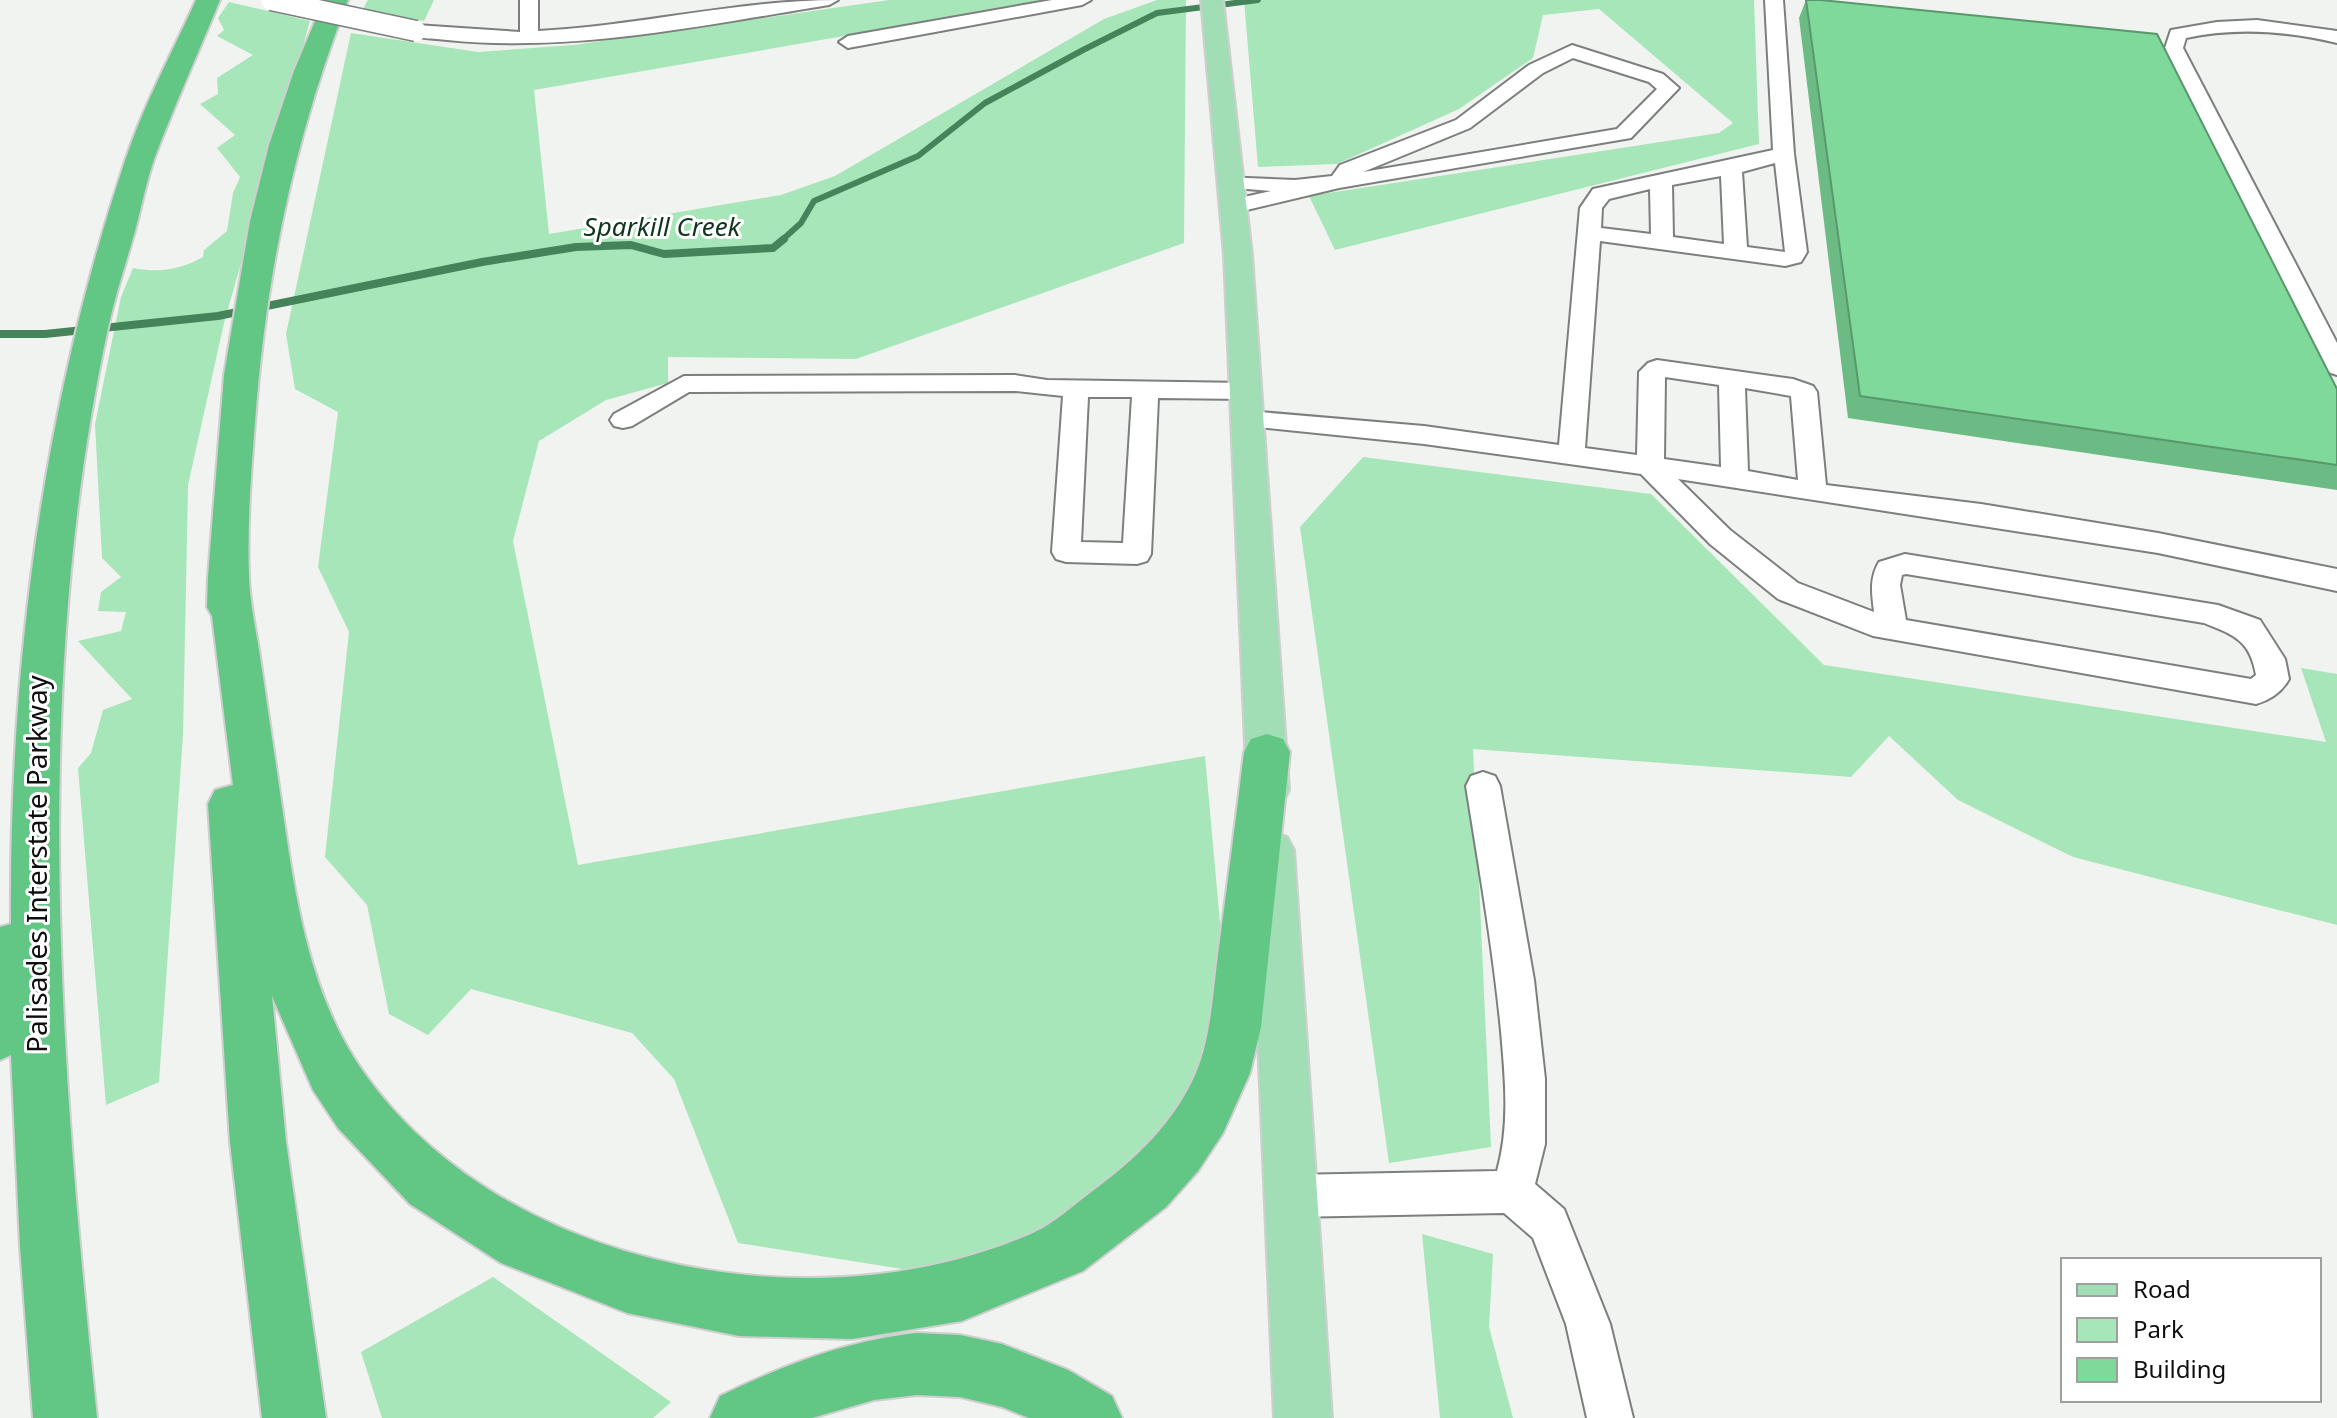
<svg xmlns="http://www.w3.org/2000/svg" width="2337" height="1418" viewBox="0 0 2337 1418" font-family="'Noto Sans',sans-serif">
<rect width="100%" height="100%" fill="#f0f3f0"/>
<path fill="#a7e6b8" d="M368 0H434L424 21 363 9Z
M889 0H1051L534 90 549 234 781 195 835 176 1104 19 1157 0H1186L1184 243 856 359 668 357V383L606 400 539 441 513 541 578 865 1205 756 1221 934 1219 1020 1189 1097 1109 1195 1026 1248 915 1271 738 1243 674 1079 632 1033 471 989 428 1035 389 1014 367 905 325 857 349 632 318 567 338 412 295 389 286 334 351 33 478 52 574 45Z
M1244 0H1754L1759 144 1335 250 1309 196 1719 133 1733 123 1599 9 1543 15 1533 58 1459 109 1337 164 1258 167Z
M229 2 310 21 224 323 188 485 183 735 159 1082 106 1105 78 768 91 753 103 710 132 699 78 641 121 631 126 612 98 611 101 592 121 577 102 558 95 424 121 297 133 268C160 273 179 270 203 257L204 250 227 231 233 193 240 177 217 148 235 135 200 104 218 94 217 78 253 55 217 36 224 30 218 18Z
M1363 457 1651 494 1824 665 2326 742 2301 668 2337 674V925L2073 857 1958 800 1889 736 1851 777 1473 749 1491 1147 1389 1163 1300 527Z
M1422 1234 1493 1254 1489 1327 1513 1418H1440Z
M493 1277 671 1402 653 1418H382L361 1352Z"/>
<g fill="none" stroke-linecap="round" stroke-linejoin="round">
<path stroke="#45845a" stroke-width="6" d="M781 241 801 223 814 201 918 156 985 103 1083 50 1157 13 1258 0"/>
<path stroke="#45845a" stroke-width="8" d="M0 334H45L218 316 482 262 576 247 631 245 664 254 773 248 784 239"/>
<defs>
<path id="minor" d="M520 0H538V31C639 26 738 0 838 0L829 5C704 25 574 53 447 40 435 38 415 40 407 31L416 25 520 32Z
M1052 0H1091L1082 5 848 48 839 42 848 36Z
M1765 0H1783L1794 154 1807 252 1801 262 1785 266 1600 241 1585 448 1637 455 1639 372 1648 363 1657 360 1793 379 1813 386 1817 392 1826 485 1981 504 2158 533 2337 569V591L2158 553 1678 479 1730 530 1798 583 1874 612C1872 594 1869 579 1879 562L1905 554 2218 605 2260 620 2285 659 2289 679C2282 692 2270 700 2256 704L1873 636 1778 599 1710 544 1641 474 1424 444 1239 425 1235 419 1239 413 1248 411 1424 426 1559 445 1580 208 1593 189 1773 150ZM1775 163 1785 252 1747 247 1742 172ZM1721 176 1724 244 1673 237 1672 185ZM1650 189 1651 234 1601 228 1602 208 1609 199ZM1665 377 1719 385 1721 467 1664 459ZM1745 388 1791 396 1798 480 1748 471ZM1906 574 2204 623C2234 635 2250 640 2256 675L2251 679 1906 620 1900 585 1902 575Z
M2257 20 2337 31V43C2287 31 2237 27 2186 38L2183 48 2337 343V375L2328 372 2324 367 2165 48 2171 30 2217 22Z
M1572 45 1663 74 1679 88 1631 138 1339 188 1234 213 1223 206 1226 201 1271 191 1223 187 1220 182 1223 177 1295 180 1332 176 1340 165 1456 120 1529 65ZM1573 58 1649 82 1657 89 1617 129 1363 172 1470 128 1543 73Z
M1015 375 1047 380 1247 383 1256 385 1260 391 1256 397 1247 399 1158 398 1151 554 1147 561 1137 564 1066 562 1056 559 1052 552 1063 396 1015 391 689 392 632 426 623 428 614 426 610 420 614 414 684 376ZM1088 397H1132L1123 543 1081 542Z
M1483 772 1495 776 1500 786 1534 980 1545 1079V1144L1535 1184 1564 1209 1610 1324 1633 1418H1587L1566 1324 1533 1238 1504 1213 1290 1217 1275 1211 1269 1196 1275 1181 1290 1175 1497 1171C1510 1125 1505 1078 1501 1031 1493 949 1479 867 1466 786L1471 776Z"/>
<path id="major" d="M1201 0H1223L1252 255 1289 790 1283 802 1268 807 1253 802 1247 790 1224 255Z
M1272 832 1287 837 1294 850 1332 1418H1274L1250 850 1257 837Z"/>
<path id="highway" d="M196 0H220C199 51 176 102 156 154 147 178 142 205 135 231 126 263 115 296 108 328 31 684 59 1059 97 1418H33L20 1246 11 1055 0 1060V927L11 924C9 666 43 406 125 161 143 106 172 53 196 0Z
M324 0H348C294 139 266 273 255 422 251 473 247 526 249 578 250 602 255 626 259 650 266 698 273 745 280 793 293 882 305 980 354 1058 489 1269 816 1331 1035 1232 1056 1222 1075 1204 1094 1190 1135 1160 1175 1122 1196 1073 1211 1037 1213 994 1218 955 1227 887 1236 820 1244 752L1251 739 1267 734 1283 739 1290 752 1261 1027 1250 1073 1223 1133 1198 1171 1166 1207 1083 1271 962 1321 852 1339 739 1336 627 1313 501 1263 410 1204 338 1128 313 1090 272 996 286 1142 326 1418H262L230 1142 208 804 215 790 233 785 212 616 207 607 208 577 224 375 250 221 269 145 294 71Z
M917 1333 960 1335 1002 1344 1068 1370 1112 1396 1122 1418H1029L1002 1407 960 1397 917 1395 874 1400 812 1418H710L720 1396C784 1365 845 1341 917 1333Z"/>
</defs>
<use href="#minor" stroke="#7c7f7d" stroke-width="4"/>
<use href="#major" stroke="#cfcfcf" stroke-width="4"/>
<use href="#highway" stroke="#cfcfcf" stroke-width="4"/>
<use href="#minor" fill="#fff" fill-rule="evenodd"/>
<use href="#major" fill="#a1ddb5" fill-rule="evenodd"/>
<use href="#highway" fill="#62c784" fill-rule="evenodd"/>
<defs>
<path id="minor-bridge" d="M271 0 416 31"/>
</defs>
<use href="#minor-bridge" stroke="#7c7f7d" stroke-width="23" stroke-linecap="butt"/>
<use href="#minor-bridge" stroke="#fff" stroke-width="20"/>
</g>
<path fill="#6dbb84" d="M1806 0H1821L2337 389V490L1848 418 1799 18Z"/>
<path fill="#7fd99a" stroke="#59986c" stroke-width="2" d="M1806 0H1821L2157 34 2337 389V465L1860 396Z"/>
<g text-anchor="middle" stroke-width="6" stroke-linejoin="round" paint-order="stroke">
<g font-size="26" font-style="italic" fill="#0f351d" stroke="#fff">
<text x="662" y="236">Sparkill Creek</text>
</g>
<g font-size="28" fill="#0e0e0e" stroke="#fff">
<text transform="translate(37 864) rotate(-90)" y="10">Palisades Interstate Parkway</text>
</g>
</g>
<rect x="2061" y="1258" width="260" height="144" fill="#ffffff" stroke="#9f9f9f" stroke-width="2"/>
<rect x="2077" y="1284" width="40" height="12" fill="#a1ddb5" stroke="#9f9f9f" stroke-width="2"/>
<text x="2133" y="1298" font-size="24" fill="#0e0e0e">Road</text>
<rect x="2077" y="1318" width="40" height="24" fill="#a7e6b8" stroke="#9f9f9f" stroke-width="2"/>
<text x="2133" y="1338" font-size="24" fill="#0e0e0e">Park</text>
<rect x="2077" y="1358" width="40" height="24" fill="#7fd99a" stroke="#9f9f9f" stroke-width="2"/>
<text x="2133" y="1378" font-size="24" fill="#0e0e0e">Building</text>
</svg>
